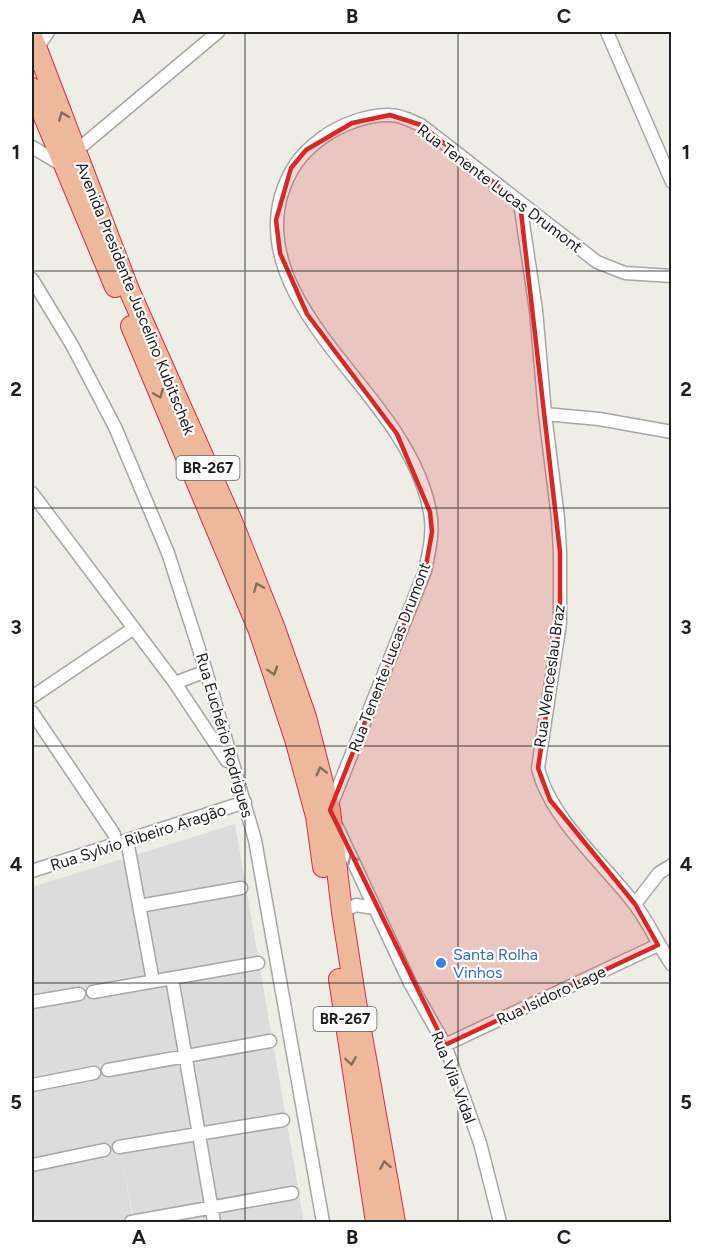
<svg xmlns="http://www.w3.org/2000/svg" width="703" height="1254" viewBox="0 0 703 1254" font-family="Figtree,sans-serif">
<rect width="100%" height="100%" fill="#efeee6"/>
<path fill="#dddcdc" d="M235 824 304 1222H134L122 1155 133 1222H32V887Z"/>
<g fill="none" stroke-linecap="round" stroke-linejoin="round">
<defs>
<path id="minor" d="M607 32 672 182
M37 48 48 32
M32 147 64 166
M76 151 218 32
M520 203 536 310 545 414 558 518 560 552V623L538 768C550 818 602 862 633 902 648 921 658 945 672 965
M32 279 72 345 115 427 168 553 206 671 255 840 323 1222
M545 414 599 419 672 432
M32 493 175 683 227 761
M175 683 206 671
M32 697 134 628
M32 712 114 834
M330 808 425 571C429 551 434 532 430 512 425 485 411 456 396 433 352 364 256 286 281 196 289 170 300 154 322 138 340 125 368 114 390 115 401 115 411 121 421 125L597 262 625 273 672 276
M337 827 410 983 445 1045 480 1143 500 1222
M127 840 153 981
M32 871 245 802
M635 904 659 873 672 865
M139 906 241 888
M342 912 356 905 374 908
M172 978 214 1222
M93 992 258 963
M32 1002 79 994
M445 1045 658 945
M108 1070 270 1041
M32 1085 94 1073
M119 1147 283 1120
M32 1165 104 1150
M131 1222 292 1193"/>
<path id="trunk" d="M32 36 129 290 232 521 274 626 306 717 330 810 342 912 356 1002 395 1222
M32 88 115 287
M131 326 259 631 295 739 316 816 323 867
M339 979 376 1222"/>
</defs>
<use href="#minor" stroke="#a6a6a6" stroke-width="15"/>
<use href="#trunk" stroke="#d32e4e" stroke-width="22"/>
<use href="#minor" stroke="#fff" stroke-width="12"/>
<use href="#trunk" stroke="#eeb89c" stroke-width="20"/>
</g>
<defs><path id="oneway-chevron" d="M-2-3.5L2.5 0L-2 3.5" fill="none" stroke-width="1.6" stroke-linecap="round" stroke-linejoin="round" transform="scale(1.5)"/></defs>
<g stroke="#866c5e">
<use href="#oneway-chevron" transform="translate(63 116) rotate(-111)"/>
<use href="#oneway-chevron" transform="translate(159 394) rotate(68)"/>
<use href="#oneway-chevron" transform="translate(258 587) rotate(-112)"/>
<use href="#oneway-chevron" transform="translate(273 671) rotate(72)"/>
<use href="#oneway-chevron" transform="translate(321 771) rotate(-104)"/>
<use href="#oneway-chevron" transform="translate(351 1061) rotate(81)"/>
<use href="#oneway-chevron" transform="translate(385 1165) rotate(-100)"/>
</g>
<use stroke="#9a9a9a" href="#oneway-chevron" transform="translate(352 859) rotate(-114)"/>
<path fill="#d62828" fill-opacity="0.2" stroke="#d62828" stroke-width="4.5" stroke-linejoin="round" d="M390 115 421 125 520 203 560 552V623L538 768 550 800 635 904 658 945 445 1045 330 810 425 571 432 532 430 512 397 434 307 314 280 253 276 220 291 168 306 150 352 123Z"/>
<path fill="none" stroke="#1f1f1f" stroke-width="1.5" stroke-opacity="0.55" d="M245 32V1222M458 32V1222M32 271H672M32 508H672M32 746H672M32 983H672"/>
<circle fill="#3f7fe0" stroke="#fff" stroke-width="2" cx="441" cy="963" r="6"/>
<g text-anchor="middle" stroke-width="4.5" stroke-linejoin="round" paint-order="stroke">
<g fill="#fff" stroke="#626262" stroke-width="1.5">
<rect x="176.5" y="456" width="63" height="24" rx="4.5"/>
<rect x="313.5" y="1007" width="63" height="24" rx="4.5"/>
</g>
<g font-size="15" font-weight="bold" fill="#1f1f1f">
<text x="208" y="473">BR-267</text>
<text x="345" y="1024">BR-267</text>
</g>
<g font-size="16" fill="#1f1f1f" stroke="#fff">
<text transform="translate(500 188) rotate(37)" y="6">Rua Tenente Lucas Drumont</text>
<text transform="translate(136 298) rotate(68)" y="6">Avenida Presidente Juscelino Kubitschek</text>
<text transform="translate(389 657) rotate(-69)" y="6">Rua Tenente Lucas Drumont</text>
<text transform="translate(549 676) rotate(-82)" y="6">Rua Wenceslau Braz</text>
<text transform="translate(225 735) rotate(74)" y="6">Rua Euchério Rodrigues</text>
<text transform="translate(138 837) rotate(-18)" y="6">Rua Sylvio Ribeiro Aragão</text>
<text transform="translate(551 995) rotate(-25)" y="6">Rua Isidoro Lage</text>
<text transform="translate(454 1077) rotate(69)" y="6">Rua Vila Vidal</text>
</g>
<g font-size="16" fill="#366cbe" stroke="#fff" text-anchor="start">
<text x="453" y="960">Santa Rolha<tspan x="453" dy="18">Vinhos</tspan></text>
</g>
</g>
<rect width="703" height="1254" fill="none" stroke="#ffffff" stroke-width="66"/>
<rect x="33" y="33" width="637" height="1188" fill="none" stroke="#1f1f1f" stroke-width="2"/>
<g font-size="20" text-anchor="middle" font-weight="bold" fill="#1f1f1f">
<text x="139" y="23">A</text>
<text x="352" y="23">B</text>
<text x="564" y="23">C</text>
<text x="16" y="159">1</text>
<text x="686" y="159">1</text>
<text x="16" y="396">2</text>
<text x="686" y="396">2</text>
<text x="16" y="634">3</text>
<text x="686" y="634">3</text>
<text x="16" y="871">4</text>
<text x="686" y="871">4</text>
<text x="16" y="1109">5</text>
<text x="686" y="1109">5</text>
<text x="139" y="1244">A</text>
<text x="352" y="1244">B</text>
<text x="564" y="1244">C</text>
</g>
</svg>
